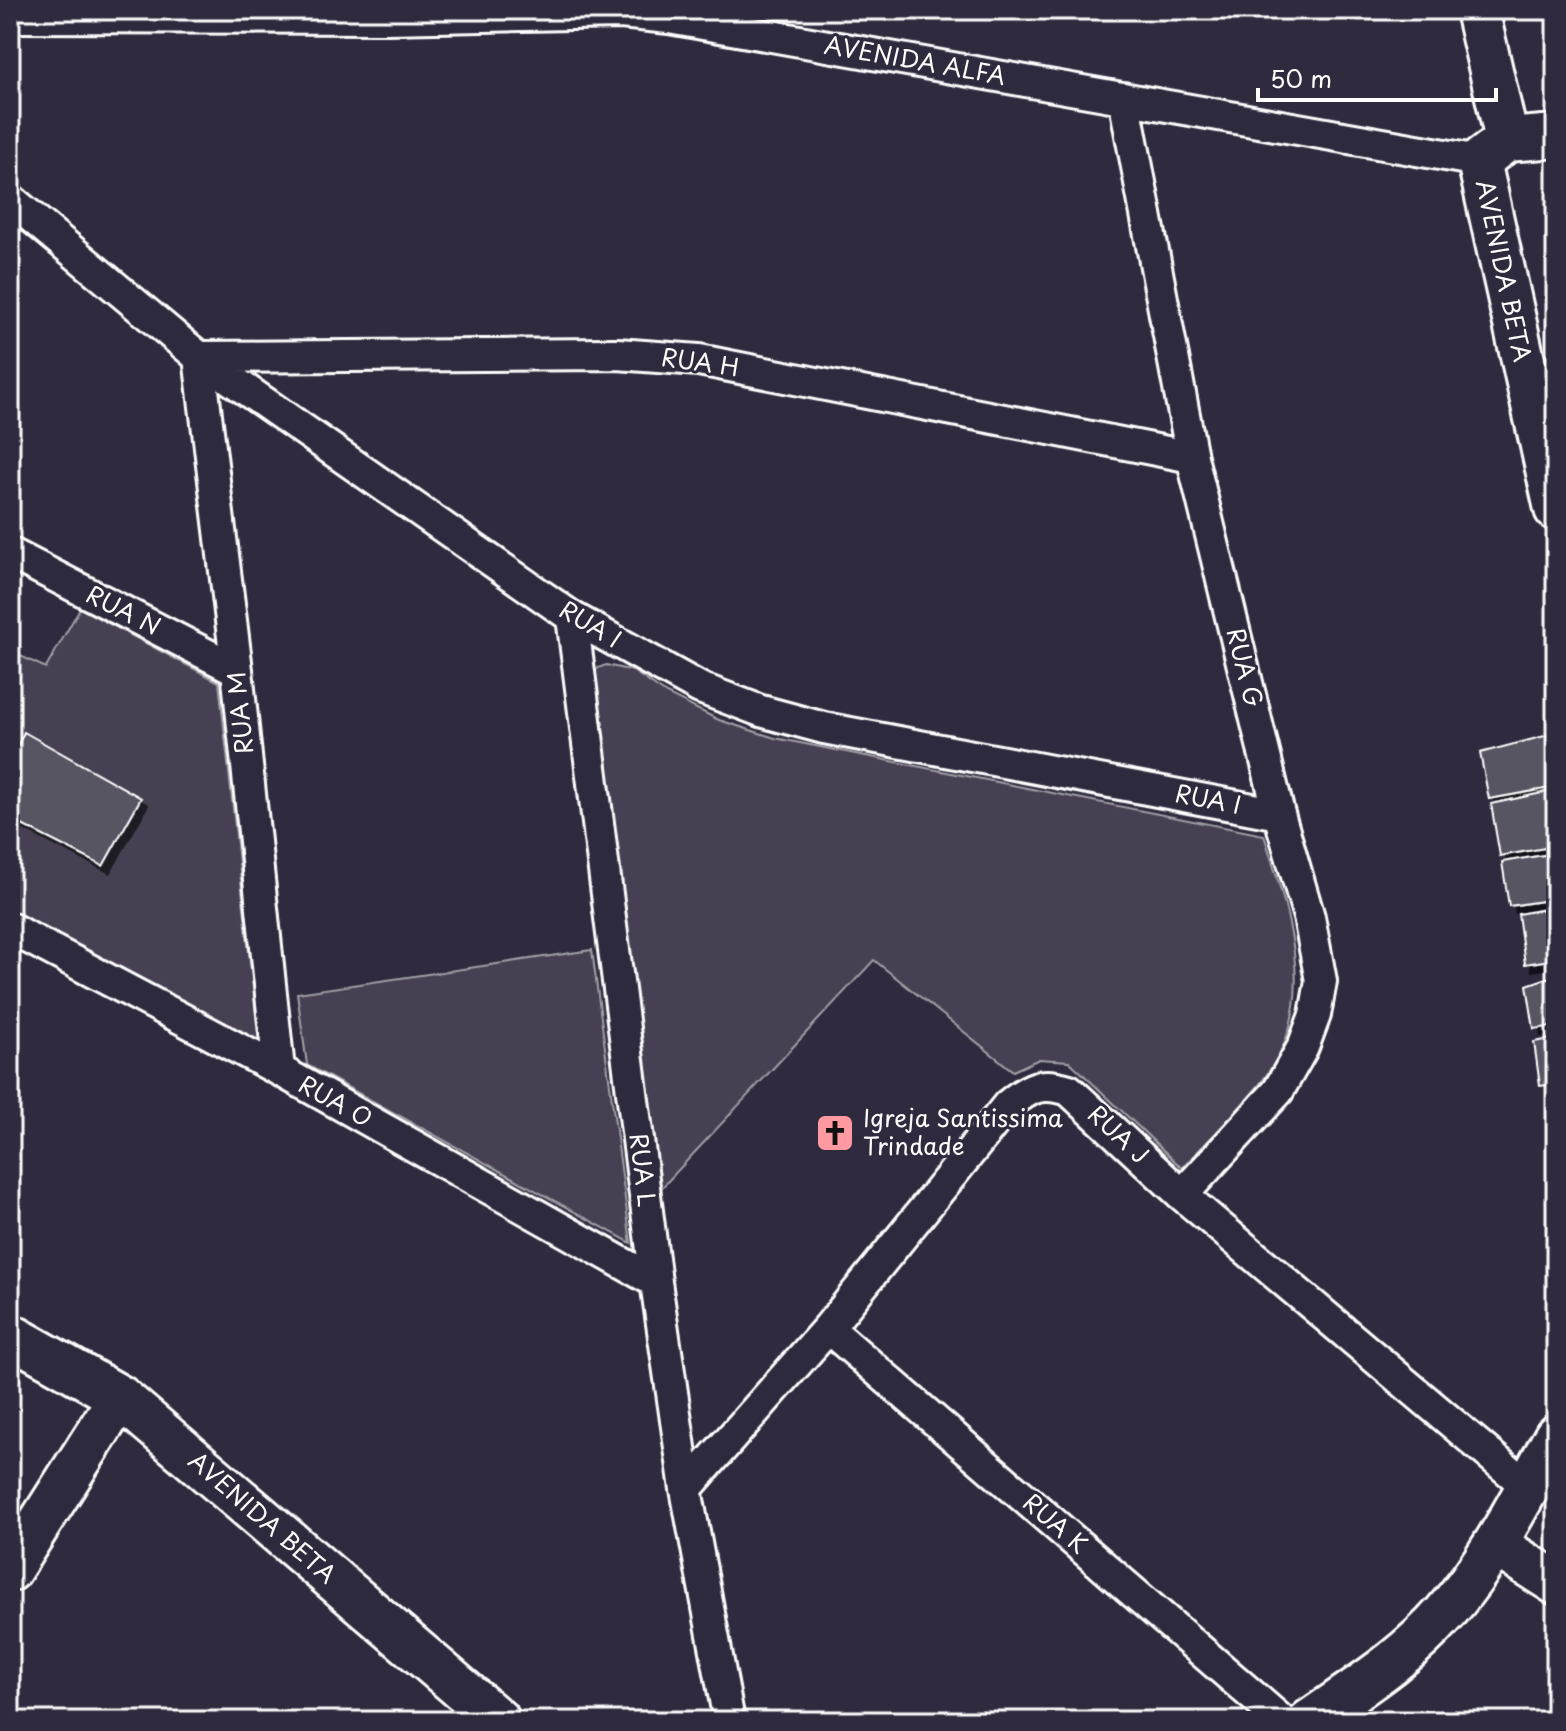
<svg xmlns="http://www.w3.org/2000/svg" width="1566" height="1731" viewBox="0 0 1566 1731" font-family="'Playpen Sans',sans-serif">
<defs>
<filter id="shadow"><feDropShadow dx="7" dy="7" stdDeviation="0" flood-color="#0009"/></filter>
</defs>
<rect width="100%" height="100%" fill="#2f2a3d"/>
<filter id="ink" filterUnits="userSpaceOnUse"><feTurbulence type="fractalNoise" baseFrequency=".0125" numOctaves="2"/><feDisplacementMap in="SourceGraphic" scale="16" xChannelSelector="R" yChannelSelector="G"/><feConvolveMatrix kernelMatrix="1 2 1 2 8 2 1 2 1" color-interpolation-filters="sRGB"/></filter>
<g filter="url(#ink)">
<path fill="#464152" stroke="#a2a0a8" stroke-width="2" d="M80 608 219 682 259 1042 10 910V651L46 668Z
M606 665 633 671 666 694 719 720 775 738 1264 835C1288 913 1321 1003 1265 1077 1241 1109 1210 1138 1182 1168L1069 1061 1039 1059 1013 1071 874 960 655 1195 592 676 598 668Z
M592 950 631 1243 307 1065 297 993Z"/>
<path fill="#595564" stroke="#fff" stroke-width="2" filter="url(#shadow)" d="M24 732 141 798 103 866 10 819V762Z
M1556 733V787L1489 799 1480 753Z
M1556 790V846L1500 856 1491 804Z
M1556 853V899L1509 906 1502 862Z
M1556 907V959L1525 964 1518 914Z
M1556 975V1026L1534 1029 1527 985Z
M1556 1038V1084L1540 1086 1534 1042Z"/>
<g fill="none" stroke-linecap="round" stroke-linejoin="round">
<defs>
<path id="street" d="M10 17 387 18 621 13 669 18 1479 161
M1124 98 1192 457 1279 814 1309 917 1321 981 1315 1015 1303 1047 1278 1091 1182 1195
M10 199 199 357 572 617 700 688 761 711 824 728 1279 814
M10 553 237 670
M572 617 656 1282 686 1489 729 1721
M10 928 279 1070 656 1282
M279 1070 237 670 199 357 617 354 699 360 1192 457
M828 1328 1282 1721
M686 1489 828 1328 1008 1105C1030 1087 1041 1081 1069 1090L1182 1195 1528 1487"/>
<path id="secondary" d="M1477 10 1507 140
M1507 140 1479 161 1556 509
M1507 140 1556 136
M10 1335 120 1397 499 1721
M1496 1545 1556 1583
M10 1570 120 1397
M1310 1721C1357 1688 1407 1657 1445 1613 1491 1560 1522 1497 1556 1436"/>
</defs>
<use href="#street" stroke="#fff" stroke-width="36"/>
<use href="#secondary" stroke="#fff" stroke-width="48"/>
<use href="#street" stroke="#2f2a3d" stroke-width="30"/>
<use href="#secondary" stroke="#2f2a3d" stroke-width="42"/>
</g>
</g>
<defs>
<symbol id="church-square" viewBox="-11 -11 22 22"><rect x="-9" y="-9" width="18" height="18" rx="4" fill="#ff9aa2" stroke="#2f2a3d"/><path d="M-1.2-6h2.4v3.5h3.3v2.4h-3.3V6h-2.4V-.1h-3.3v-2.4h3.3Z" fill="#111"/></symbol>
</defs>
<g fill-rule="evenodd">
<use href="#church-square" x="813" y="1111" width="44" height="44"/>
</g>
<g text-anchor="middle" stroke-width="6" stroke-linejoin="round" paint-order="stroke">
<g font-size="24" fill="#fff" stroke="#2f2a3d">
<text transform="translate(915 61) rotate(10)" y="8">AVENIDA ALFA</text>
<text transform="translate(1503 271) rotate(78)" y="8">AVENIDA BETA</text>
<text transform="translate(700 363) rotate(8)" y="8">RUA H</text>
<text transform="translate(123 611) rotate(27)" y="8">RUA N</text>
<text transform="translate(590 625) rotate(31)" y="8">RUA I</text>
<text transform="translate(1244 668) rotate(76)" y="8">RUA G</text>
<text transform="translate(241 713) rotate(-96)" y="8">RUA M</text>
<text transform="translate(1208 800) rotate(11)" y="8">RUA I</text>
<text transform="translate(335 1102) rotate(29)" y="8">RUA O</text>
<text transform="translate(1118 1135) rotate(43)" y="8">RUA J</text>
<text transform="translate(642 1170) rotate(83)" y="8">RUA L</text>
<text transform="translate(262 1518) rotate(41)" y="8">AVENIDA BETA</text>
<text transform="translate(1055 1524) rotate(41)" y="8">RUA K</text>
</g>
<g font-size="24" fill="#fff" stroke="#2f2a3d" text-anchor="start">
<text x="863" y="1127">Igreja Santissima<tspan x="863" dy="28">Trindade</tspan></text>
</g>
</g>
<rect width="1566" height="1731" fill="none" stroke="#2f2a3d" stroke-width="40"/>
<rect x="20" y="20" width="1526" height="1691" fill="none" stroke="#fff" stroke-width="3" filter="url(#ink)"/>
<path d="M1258 88v12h238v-12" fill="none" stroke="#ffffff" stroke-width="4"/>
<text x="1270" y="88" font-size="24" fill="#ffffff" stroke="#2f2a3d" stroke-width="6" paint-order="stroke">50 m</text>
</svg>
